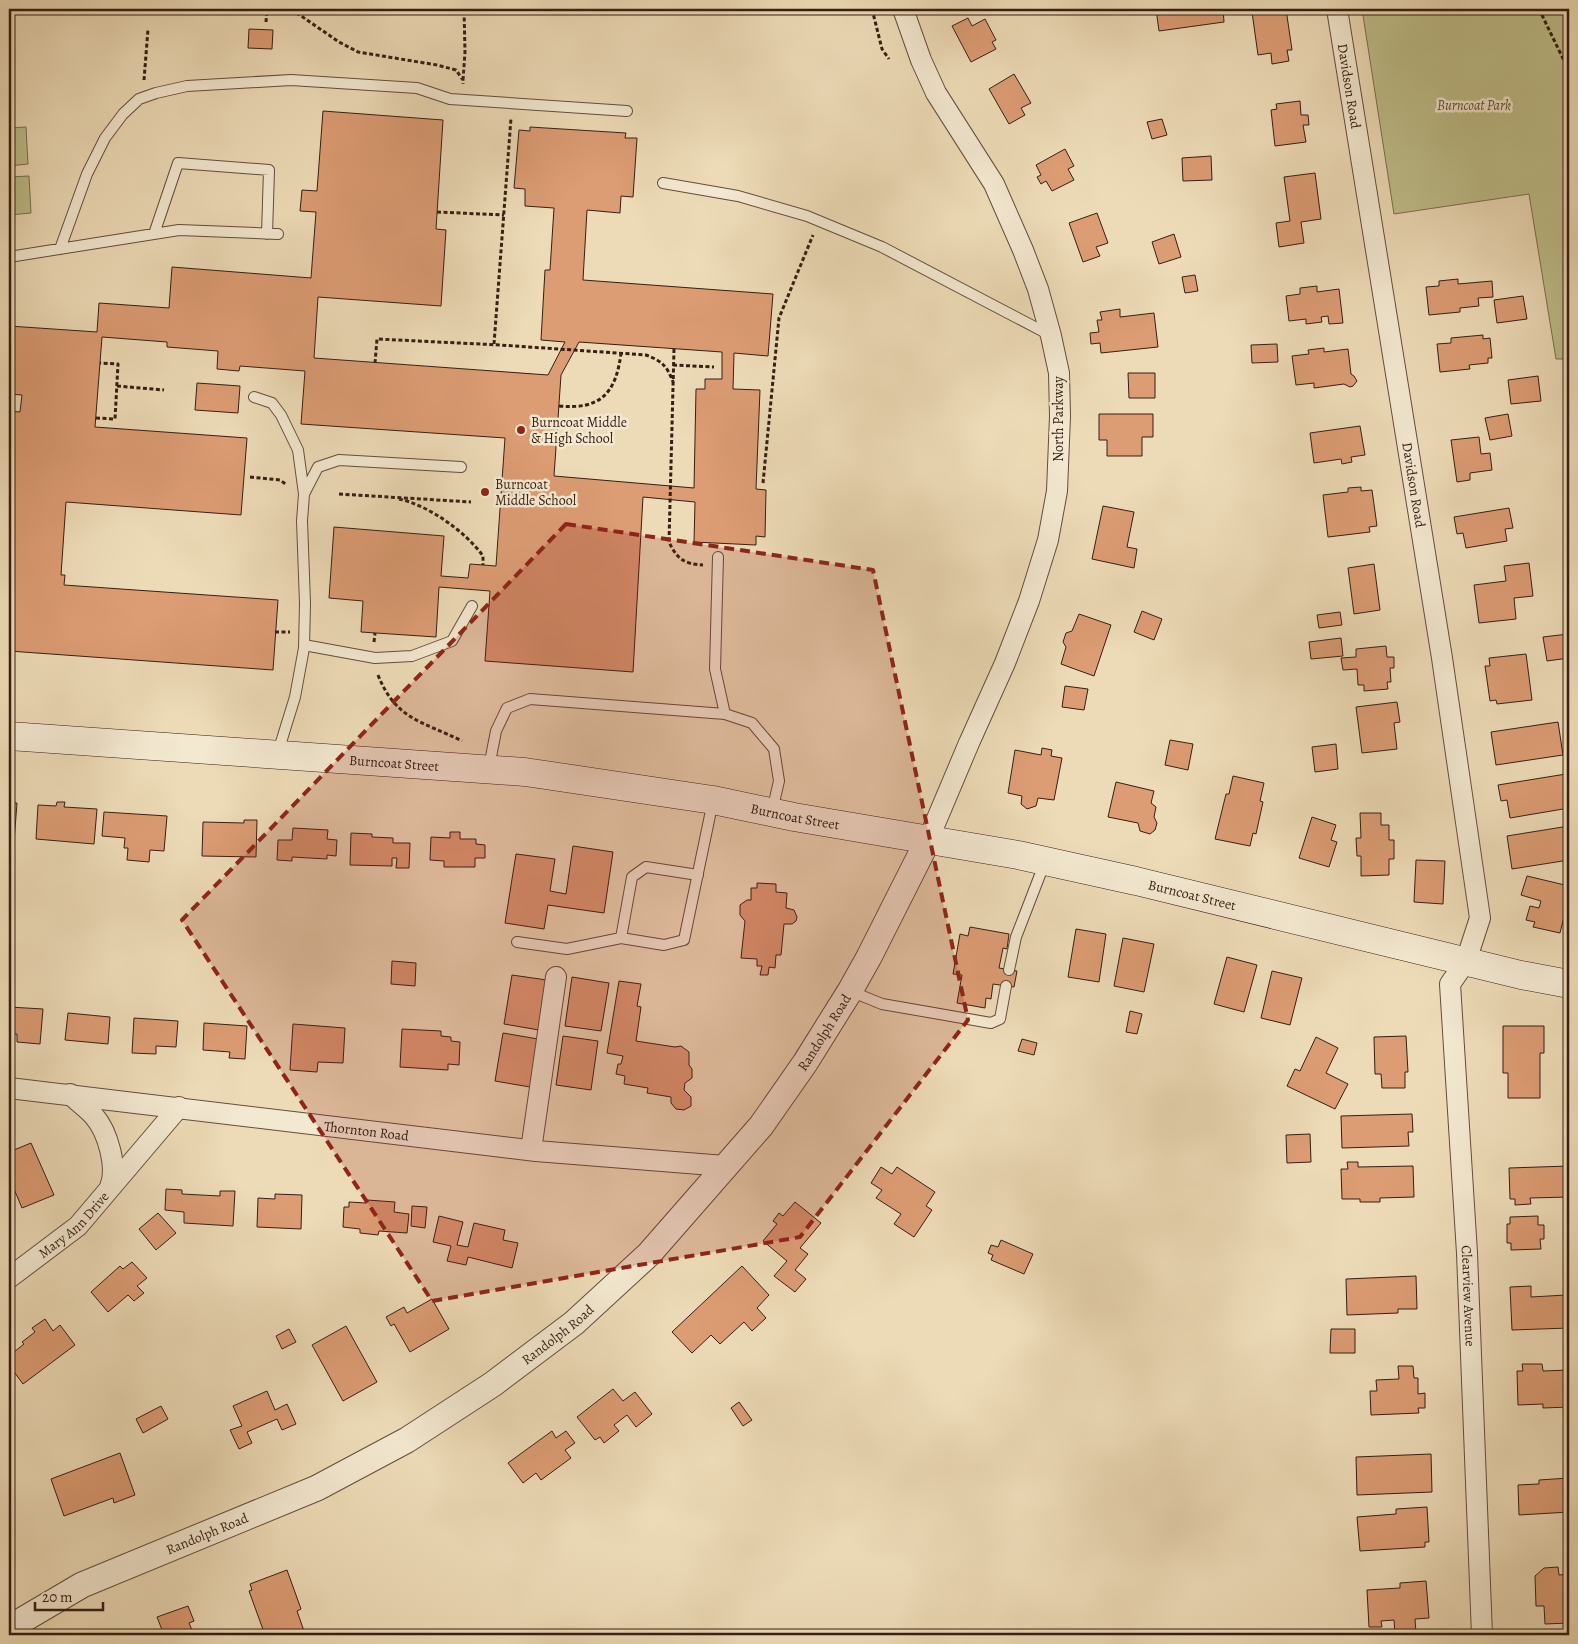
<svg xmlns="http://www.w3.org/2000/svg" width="1578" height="1644" viewBox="0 0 1578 1644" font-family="Alegreya,serif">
<rect width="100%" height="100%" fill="#eddbb7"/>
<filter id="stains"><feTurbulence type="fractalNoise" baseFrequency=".004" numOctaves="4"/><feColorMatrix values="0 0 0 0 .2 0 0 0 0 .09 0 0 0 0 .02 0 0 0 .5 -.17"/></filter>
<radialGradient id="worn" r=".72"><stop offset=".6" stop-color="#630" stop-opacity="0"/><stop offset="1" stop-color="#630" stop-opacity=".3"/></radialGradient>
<path fill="#bebe8a" stroke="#7a6e4e" d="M1362 9H1569V359H1556L1529 194 1394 214Z
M26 127 28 164 9 166V128Z
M29 176 31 213 9 215V177Z"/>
<path fill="#dc9c74" stroke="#371e12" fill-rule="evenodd" d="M1156 9H1223L1224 22 1159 31Z
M1267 9H1286L1292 50H1287L1289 61 1272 64 1271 53 1258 55 1252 12Z
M968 18 972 26 985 19 996 40 992 42 996 49 971 62 952 26Z
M249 29 273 30 272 49 248 48Z
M1014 74 1031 103 1021 108 1025 115 1009 124 989 89Z
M1300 101 1301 115H1308L1309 125H1303L1306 142 1275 146 1271 110 1277 109 1276 104Z
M323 111 443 120 436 229 446 230 441 306 318 297 314 358 548 375 565 342 541 340 545 270H550L554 208 525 206V189L514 188 519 130 530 131V127L626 133 625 138H637L633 197 621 196 620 213 587 210 583 280 773 294 768 356 734 353 733 389 760 390 756 489 766 490 765 537 756 536V545L694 542 695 502 643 497 633 672 485 661 490 591 439 587 436 637 361 632 363 601 329 598 334 527 444 536 441 576 468 578 470 564 496 566 505 438 301 424 305 371 240 366 239 371 217 369 218 351 167 347V342L102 337 95 427 247 438 241 515 66 502 61 575H65L64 585 278 600 273 670 9 651V554L11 524H9V411L20 412 22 395 9 394V326L97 332 99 303 169 308 172 267 311 278 316 212 300 211 302 190 317 191ZM579 342 722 352V379H705V389H696L694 488 554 476 561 375Z
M1162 119 1167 135 1152 139 1147 122Z
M1065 149 1074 166 1068 169 1074 180 1052 191 1046 181 1041 184 1037 177 1041 175 1036 165Z
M1211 156 1212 180 1183 181 1182 158Z
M1315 173 1321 219 1301 222 1304 243 1279 247 1276 223 1290 221 1284 177Z
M1097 213 1108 243 1096 247 1100 256 1083 262 1069 223Z
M1174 234 1181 257 1159 264 1152 242Z
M1195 275 1198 291 1185 293 1182 277Z
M1458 279V284L1492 281 1493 297 1478 298 1479 306 1460 308V312L1429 315 1426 287 1439 286V281Z
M1317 286V292L1339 289 1343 323 1329 324 1328 316 1321 317 1322 322 1306 324V319L1289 321 1286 296 1300 294V288Z
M1523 296 1527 319 1497 323 1494 300Z
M1120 309V317L1154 313 1158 347 1101 353 1100 343 1091 344 1090 333 1099 332 1097 320H1102L1100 312Z
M1483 335V339L1490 338 1492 358H1488V363L1469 365 1470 369 1440 372 1437 344 1451 343V338Z
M1277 344 1278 362 1252 363 1251 345Z
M1324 348V352L1348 349 1351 374 1354 376 1357 381 1353 386 1350 387 1344 384 1314 388V383L1296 385 1292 356 1309 354 1308 350Z
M1128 373H1155V398H1129Z
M1538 376 1541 401 1511 404 1508 380Z
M197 383 240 386 238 413 195 410Z
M1099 414H1153V437H1142V456H1107V440H1099Z
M1508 414 1512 436 1490 440 1485 418Z
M1360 426 1365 455 1351 457 1352 462 1342 464 1341 459 1314 463 1310 433Z
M1479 437 1481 454 1490 453 1492 470 1470 473V480L1457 482 1451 440Z
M1361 487V491L1372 490 1377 526 1369 527 1370 532 1328 537 1323 495 1348 492V488Z
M1103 506 1134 512 1127 547 1137 549 1134 568 1092 559Z
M1509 508 1513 528 1505 529 1507 541 1466 548 1463 533 1457 534 1454 517Z
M1529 563 1533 596 1514 598 1516 619 1479 623 1474 585 1506 581 1504 566Z
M1374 564 1380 610 1354 614 1348 568Z
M1142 611 1162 619 1154 640 1134 632Z
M1340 612 1342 625 1319 628 1317 615Z
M1079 614 1111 625 1094 676 1061 664 1066 647 1063 642 1066 633 1072 631Z
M1568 634 1569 658 1547 661 1543 637Z
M1341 638 1343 656 1311 659 1309 642Z
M1386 646 1387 657H1394V668H1390L1391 682H1387L1388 689 1364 691V685H1358L1357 669 1343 670 1341 658 1356 657V649Z
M1526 654 1532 700 1497 704 1496 700 1490 701 1485 666H1490L1489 658Z
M1065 686 1088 689 1084 710 1062 707Z
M1397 702 1400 722 1394 723 1397 749 1362 753 1356 707Z
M1558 722 1563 755 1496 765 1491 732Z
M1170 740 1193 744 1188 770 1165 765Z
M1336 744 1338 769 1315 772 1312 747Z
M1042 748 1052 750 1051 756 1062 758 1054 800 1038 798 1036 806 1027 809 1021 804 1022 796 1008 793 1015 750 1041 755Z
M1566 774 1569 792V808L1510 818 1507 800 1501 801 1498 785Z
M1233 776 1264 783 1260 801 1263 802 1256 834 1253 833 1250 846 1215 839 1226 794H1229Z
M1116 782 1154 791 1151 803 1156 807 1154 817 1157 823 1155 830 1150 834 1140 831 1138 823 1108 817Z
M9 802 17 803 14 842H9Z
M57 802H65L64 807 97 809 94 844 36 839 38 805 56 806Z
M104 812 167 816 164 851 150 850 149 862 127 860 128 848H124L125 838 102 836Z
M1360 813H1381V825H1389V840H1394V859H1389V875L1361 876V856H1357L1356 838H1361Z
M1312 817 1336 825 1331 840 1337 842 1329 867 1299 858Z
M244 820H257L256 857 202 856 203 822 244 823Z
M1569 826V860L1512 869 1507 836Z
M293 828 328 830 327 839 337 840 336 856 327 855V859L292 857V861L277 860 278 840H292Z
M450 832H460V839H476V844L485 845V858H475V867H444V861L430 860 431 837 450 838Z
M351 833 372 834V837L393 838V843H410L409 868H396L397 858H392V866L350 865Z
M573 846 613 852 604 913 548 905 544 929 505 923 516 854 555 859 550 891 566 894Z
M1416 860 1445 861 1443 904 1414 902Z
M1527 876 1569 886V896L1560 933 1533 927 1535 922 1526 920 1530 906 1539 908 1541 901 1521 895Z
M757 883 776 884V892L787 893 786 908 794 910 797 917 796 921 792 924H784L781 955H776L775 968 769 967 768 975H760L762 966H757V959L741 958 745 921 740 915V905L747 900H751V888H757Z
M970 927 1009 934 1007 949 1003 948 999 968 1017 971 1014 987 993 984 991 999 986 998 985 1008 957 1003 962 975 953 974 960 934 968 936Z
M1076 929 1106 934 1099 982 1068 977Z
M1123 938 1154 944 1144 992 1114 986Z
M1227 957 1257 965 1244 1012 1214 1004Z
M392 961 416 963 415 986 391 984Z
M1272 971 1302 978 1290 1025 1261 1018Z
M512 975 547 980 539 1030 504 1024Z
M572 977 609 983 601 1031 565 1026Z
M619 981 641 984 637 1006 641 1007 636 1041 675 1047 681 1046 689 1052V1065L692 1069V1078L685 1083 684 1090 691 1097V1106L684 1110 676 1109 671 1103V1097L647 1093 648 1088 624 1084 625 1076 616 1074 618 1064H621L623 1056 607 1053Z
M9 1007 43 1009 40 1044 17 1042V1034H9Z
M1130 1011 1142 1014 1137 1034 1126 1032Z
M68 1013 110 1017 108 1044 65 1040Z
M134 1018 178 1021 176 1047 156 1046V1054L132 1053Z
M204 1023 247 1026 245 1059 229 1058 230 1052 203 1050Z
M293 1024 345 1028 343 1063 318 1062 317 1072 290 1070Z
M1503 1026H1544V1053H1540V1098H1508V1073H1503Z
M402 1029 441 1031V1036L451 1037V1041L460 1042 459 1065 448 1064V1070L400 1067Z
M503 1033 538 1039 530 1087 495 1081Z
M563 1036 598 1041 591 1090 556 1085Z
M1406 1036 1408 1072H1405V1088H1382L1381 1074H1375L1374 1037Z
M1316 1037 1338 1048 1326 1073 1348 1084 1335 1109 1287 1086 1295 1069 1300 1071Z
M1022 1039 1037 1043 1034 1055 1018 1051Z
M1412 1114 1413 1132H1408L1409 1146 1342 1148 1341 1116Z
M1310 1134 1311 1162 1287 1163 1286 1135Z
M31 1143 54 1195 22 1208 9 1177V1172L14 1170 9 1158V1152Z
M1347 1162H1358V1167L1413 1166 1414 1197 1380 1198V1202H1360V1199H1342L1341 1169H1348Z
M1569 1166V1197L1530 1198 1531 1204 1515 1205V1199H1510L1509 1168Z
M881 1167 892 1174 897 1167 935 1192 926 1206 932 1210 914 1237 894 1224 901 1214 876 1198 882 1190 871 1183Z
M166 1189 182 1190V1194L220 1196V1191H235L233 1226 184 1223V1212L165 1210Z
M275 1194 302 1195 301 1229 257 1227 258 1198 275 1199Z
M367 1200 395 1202 394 1212 409 1214 407 1233 379 1231 378 1235 360 1233V1229L343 1227 344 1207H349V1202L366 1203Z
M795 1202 821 1223 800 1248 808 1254 795 1270 806 1279 795 1292 774 1276 787 1261 763 1241 777 1224 773 1221 779 1213 783 1216Z
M412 1206 427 1207 425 1228 411 1226Z
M1564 1208H1569V1222H1564Z
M158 1213 176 1233 156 1250 139 1229Z
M439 1216 463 1222 457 1245 468 1247 474 1223 505 1230 503 1240 518 1243 512 1268 468 1257 466 1265 447 1261 451 1246 433 1242Z
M1538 1216V1225H1544V1239H1540L1541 1249 1511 1250V1243H1507V1224H1510V1217Z
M1001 1240 1033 1254 1024 1274 991 1260 993 1255 988 1253 991 1245 998 1247Z
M132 1262 147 1278 137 1286 144 1293 134 1301 128 1295 108 1312 91 1292 120 1266 123 1269Z
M742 1266 769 1295 757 1308 766 1318 752 1331 744 1322 720 1344 711 1335 692 1353 672 1332Z
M1416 1276 1417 1309H1398V1313L1347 1315 1346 1279Z
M1531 1286V1297L1566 1295V1303H1569V1328L1512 1330 1510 1287Z
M432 1299 449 1329 410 1352 394 1324 391 1326 386 1317 404 1307 407 1313Z
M45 1319 53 1331 60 1325 75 1345 23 1384 9 1365V1356L24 1344 22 1342 35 1332 32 1328Z
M346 1326 377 1382 343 1401 312 1345Z
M289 1329 296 1342 282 1349 276 1336Z
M1331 1329H1355V1353H1330Z
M1522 1364H1542L1543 1371 1569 1370V1407L1543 1408V1404L1518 1405 1517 1371H1523Z
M1398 1366H1413L1414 1378H1418V1394L1425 1393V1408H1418L1419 1413 1371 1415 1370 1391H1377L1376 1380 1399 1379Z
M613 1389 623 1401 635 1392 652 1414 636 1427 627 1415 614 1425 619 1431 604 1443 600 1437 595 1440 577 1417Z
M267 1391 275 1410 287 1404 296 1424 282 1430 277 1419 247 1432 252 1443 239 1449 230 1430 242 1426 233 1406Z
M739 1402 752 1420 743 1426 731 1408Z
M161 1406 168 1419 143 1433 136 1419Z
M552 1431 556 1438 566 1431 575 1443 565 1450 571 1458 541 1480 536 1473 523 1483 508 1463Z
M120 1453 135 1495 114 1503 113 1498 64 1516 51 1479Z
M1431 1454 1432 1492 1357 1495 1356 1457Z
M1569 1478V1512L1519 1515 1518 1485 1539 1484V1480Z
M1427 1507 1429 1542H1425V1547L1360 1551 1357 1517 1396 1514V1509Z
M1558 1567 1559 1575 1569 1574V1623L1545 1624 1544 1606H1536L1535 1576 1544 1568Z
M287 1570 301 1609 297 1611 304 1631 292 1635H265L249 1591 252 1590 250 1584Z
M1426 1581 1429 1618 1415 1619 1416 1633 1395 1634 1394 1620 1381 1621 1382 1627H1369L1367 1590 1400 1588V1583Z
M188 1606 194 1621 189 1623 194 1635H164L157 1617Z"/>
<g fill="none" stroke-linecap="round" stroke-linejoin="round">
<defs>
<path id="service" d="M663 183 738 196 807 216 882 247 1050 335
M154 234 178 163 269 170 267 234
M60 249 87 174 105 138 123 114 139 99 156 93 187 86 291 80 417 88 450 99 627 111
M9 257 179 230 278 234
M254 397 272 403 281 415 298 450 304 494
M718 557 715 669 725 714
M304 645 375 658 412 656 452 641 472 606
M278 752 295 697 304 648 305 603 302 521 304 494 318 467 339 460 461 467
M489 767 496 731 507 708 530 699 725 714 752 723 774 749 779 781 772 811
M621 938 632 877 646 867 698 875
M517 942 567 949 621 938 664 945 684 940 713 801
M1009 970 1016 937 1045 862
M850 991 882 1004 991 1023 1000 1019 1006 986"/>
<g id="minor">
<path d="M903 9 921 60 936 93 994 184 1023 250 1038 289 1051 336 1059 373 1060 416 1057 491 1048 540 1029 601 1005 663 969 743 928 840"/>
<path id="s1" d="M1337 9 1442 658 1480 918 1466 961 1450 984 1467 1253 1482 1635"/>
<path id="s2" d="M9 1088 536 1151 725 1166"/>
<path d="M70 1094C78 1102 87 1108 94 1116 108 1132 118 1168 110 1187"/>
<path d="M531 1150 556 977"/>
<path id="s3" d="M9 1278 78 1226 179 1107"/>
</g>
<g id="tertiary">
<path id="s4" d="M9 1628 82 1585 317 1488 407 1440 493 1384 574 1323 649 1254 761 1126 805 1063 850 991 869 957 928 840"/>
</g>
<g id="secondary">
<path id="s5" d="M9 736 525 772 713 800 794 817 1018 855 1136 881 1521 975 1569 984"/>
</g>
</defs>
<use href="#service" stroke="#644d3b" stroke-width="12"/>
<use href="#minor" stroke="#644d3b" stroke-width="22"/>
<use href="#tertiary" stroke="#644d3b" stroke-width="27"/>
<use href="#secondary" stroke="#371e12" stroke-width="29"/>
<path stroke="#371e12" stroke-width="3" stroke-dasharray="4 2.5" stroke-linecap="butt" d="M291 9 339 42 358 52 437 65 456 70 463 80V84
M872 9 882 49 889 59
M1539 9 1569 71
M266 22 267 9
M144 80 148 29
M463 80 465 52 464 9
M437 212 504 215
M494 344 511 118
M674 349 669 542C677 559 684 564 703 565
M375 363 377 339 500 345 646 355C662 361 667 366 673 382
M673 365 714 367
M117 386 164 390
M559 406C601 410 616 393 621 353
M96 418 115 419 118 364 100 363
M250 477 280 480 287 485
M763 483 779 318 813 235
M339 494 471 502
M399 499C428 505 466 532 483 556V565
M275 632H290
M374 642 375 633
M378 675C396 720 422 721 462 741"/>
<use href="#service" stroke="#f3e8d0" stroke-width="10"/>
<use href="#minor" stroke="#f3e8d0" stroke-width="20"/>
<use href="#tertiary" stroke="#f3e8d0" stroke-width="25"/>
<use href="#secondary" stroke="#f3e8d0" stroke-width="28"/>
</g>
<path fill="#8f2418" fill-opacity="0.2" stroke="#8f2418" stroke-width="4" stroke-dasharray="10 6" stroke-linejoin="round" d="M566 524 873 570 968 1020 800 1237 432 1301 182 920Z"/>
<g fill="#8f2418" stroke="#f3e8d0" stroke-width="2">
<circle cx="521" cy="430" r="5"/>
<circle cx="485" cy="492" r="5"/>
</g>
<g text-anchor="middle" stroke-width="5" stroke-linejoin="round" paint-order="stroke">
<g font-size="14" fill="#371e12" stroke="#f3e8d0">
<text dy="5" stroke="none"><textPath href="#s1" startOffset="78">Davidson Road</textPath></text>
<text transform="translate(1058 419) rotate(-90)" y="5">North Parkway</text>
<text dy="5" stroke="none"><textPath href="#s1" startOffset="482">Davidson Road</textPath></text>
<text dy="5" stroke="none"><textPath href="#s5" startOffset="386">Burncoat Street</textPath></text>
<text dy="5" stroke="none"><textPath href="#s5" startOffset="791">Burncoat Street</textPath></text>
<text dy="5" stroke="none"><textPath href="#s5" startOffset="1196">Burncoat Street</textPath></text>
<text dy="5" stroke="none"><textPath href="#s4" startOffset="1030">Randolph Road</textPath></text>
<text dy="5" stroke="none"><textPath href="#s2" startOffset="360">Thornton Road</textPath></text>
<text dy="5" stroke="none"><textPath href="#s3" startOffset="84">Mary Ann Drive</textPath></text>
<text dy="5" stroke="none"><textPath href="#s1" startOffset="1306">Clearview Avenue</textPath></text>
<text dy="5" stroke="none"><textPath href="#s4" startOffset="625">Randolph Road</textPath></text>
<text dy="5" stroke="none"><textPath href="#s4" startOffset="220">Randolph Road</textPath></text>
</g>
<g font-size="14" font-style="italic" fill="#604e36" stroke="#f3e8d0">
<text x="1474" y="110">Burncoat Park</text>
</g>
<g font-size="14" fill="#371e12" stroke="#f3e8d0" text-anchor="start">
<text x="531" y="427">Burncoat Middle<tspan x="531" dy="16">&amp; High School</tspan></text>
<text x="495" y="489">Burncoat<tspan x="495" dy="16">Middle School</tspan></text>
</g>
</g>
<rect width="1578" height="1644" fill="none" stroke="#eddbb7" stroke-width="30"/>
<rect x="10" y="10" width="1558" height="1624" fill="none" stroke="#371e12" stroke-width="2.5"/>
<rect x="15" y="15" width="1548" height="1614" fill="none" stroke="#371e12"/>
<path d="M35 1602v8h68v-8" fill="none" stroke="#371e12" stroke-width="2.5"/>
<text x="42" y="1602" font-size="15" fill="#371e12" stroke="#f3e8d0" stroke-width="4" paint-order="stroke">20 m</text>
<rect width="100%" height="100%" filter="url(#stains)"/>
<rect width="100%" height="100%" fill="url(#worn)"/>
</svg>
